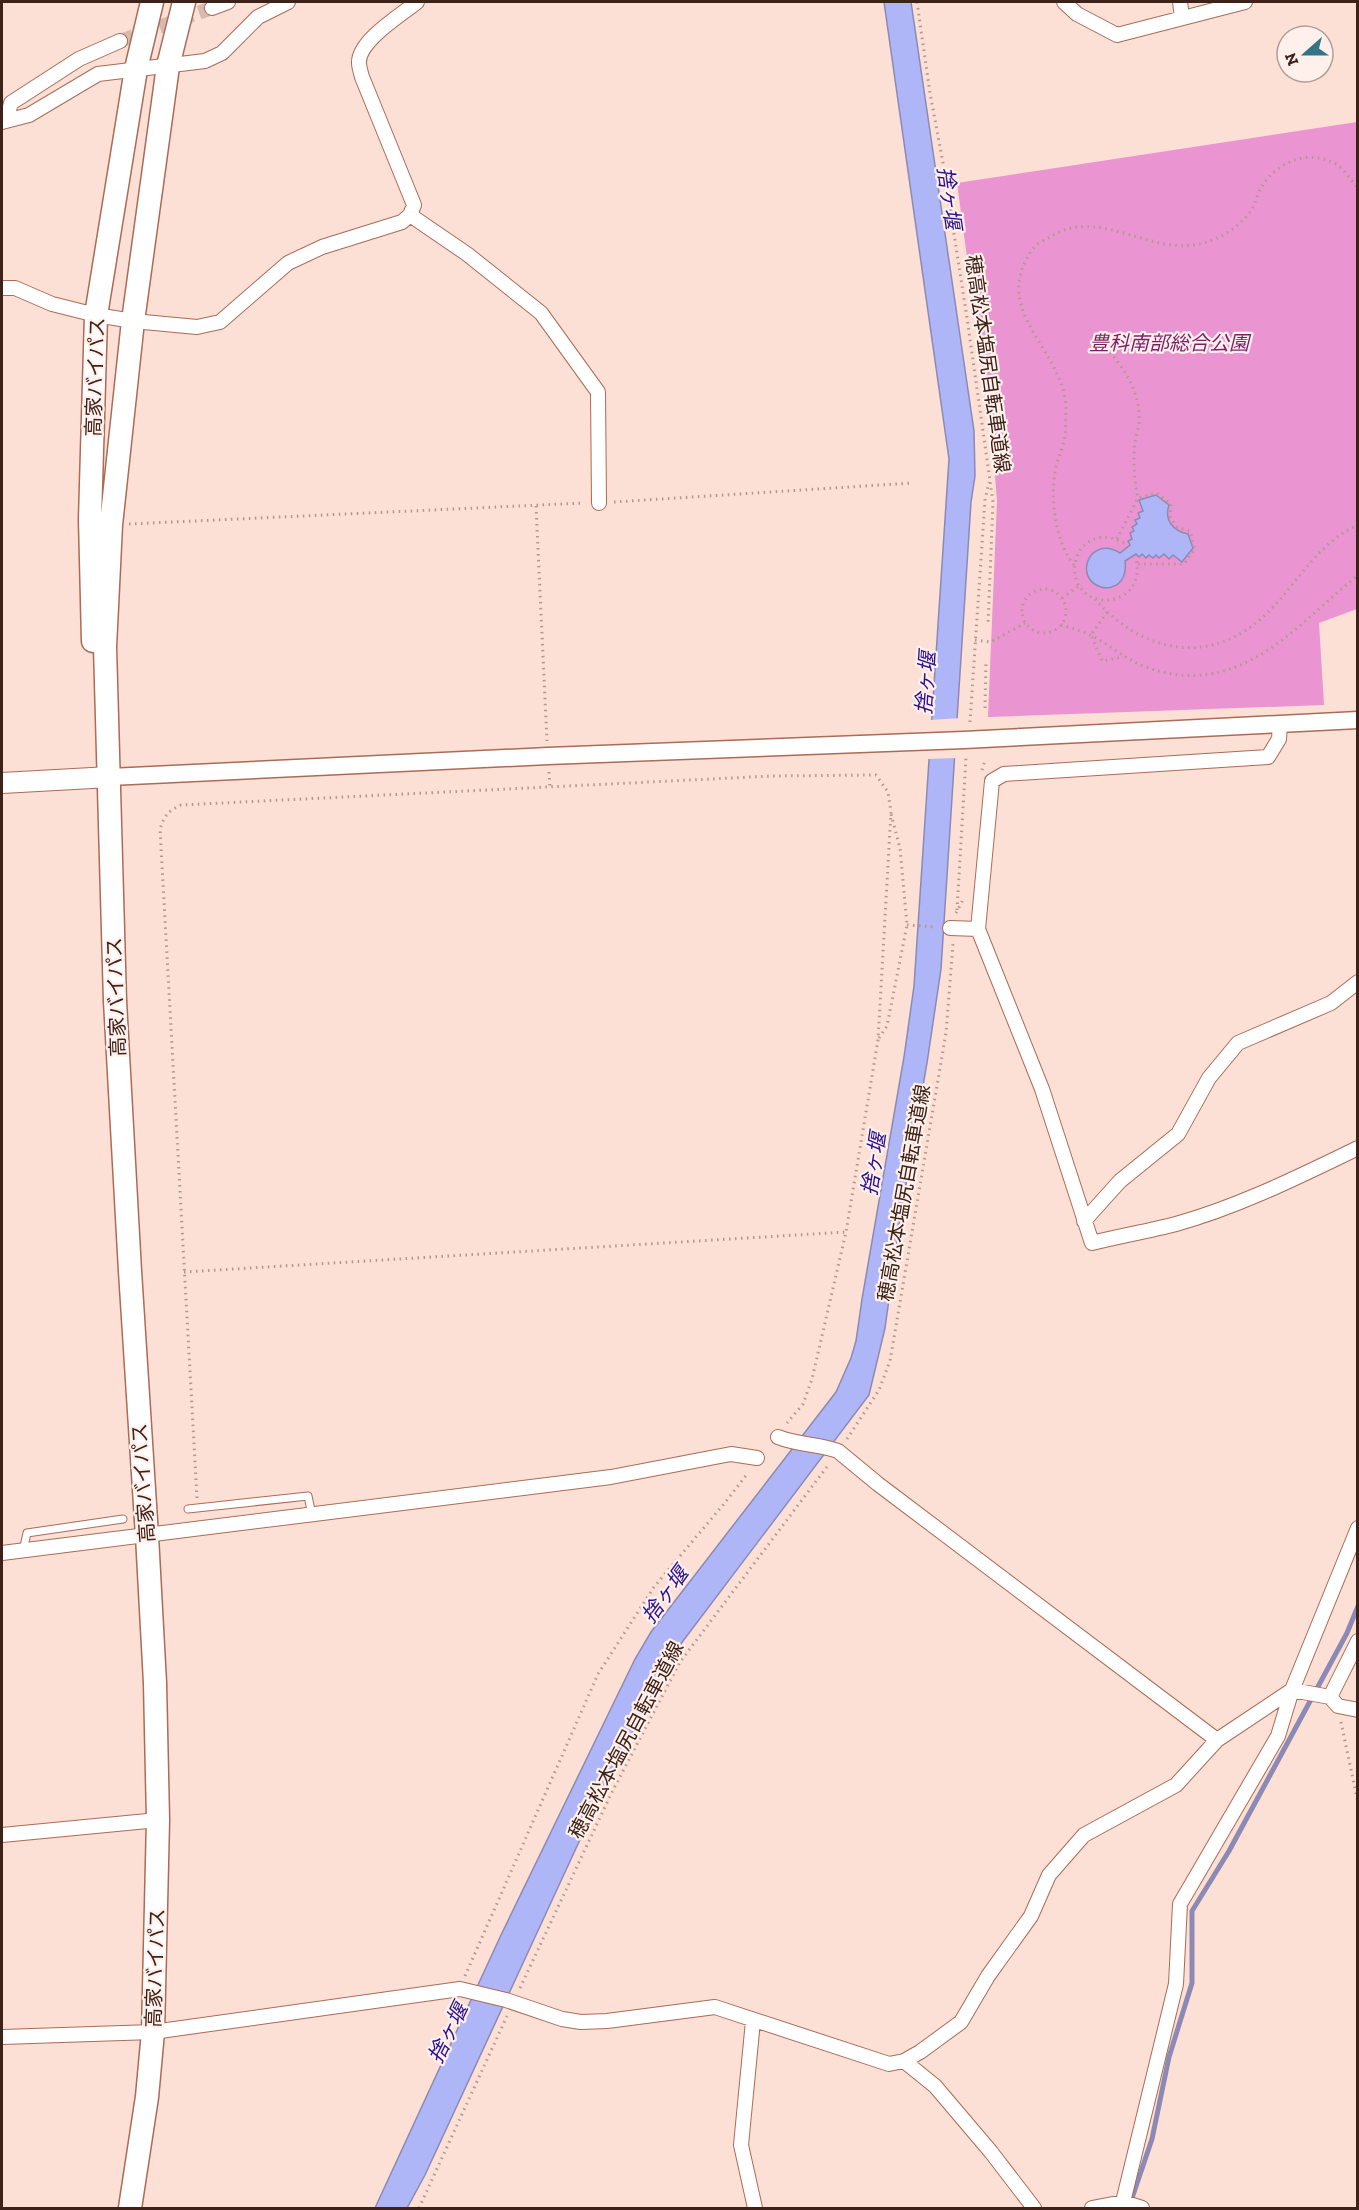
<svg xmlns="http://www.w3.org/2000/svg" width="1359" height="2210" viewBox="0 0 1359 2210" font-family="'Zilla Slab','Noto Sans JP',serif">
<rect width="100%" height="100%" fill="#fcdfd5"/>
<path fill="#eb94d2" d="M1357 122V609L1319 623 1324 705 988 717 997 501 993 450 957 183Z"/>
<path fill="#aeb6f7" stroke="#8c8ab4" stroke-width="1.5" d="M884 2H911L974 431 975 476 971 502 941 969 927 1063 901 1213 885 1328 869 1395 683 1641 665 1667 578 1844 425 2175 407 2208H375L501 1935 635 1659 651 1632 836 1392 851 1358 856 1341 862 1299 904 1057 914 986 949 459Z
M1156 495 1169 505C1164 520 1173 531 1188 534L1193 548 1182 562 1173 555 1169 559 1164 554 1159 558 1156 555 1153 558 1149 555 1146 558 1142 554 1139 557 1136 554 1125 561C1126 569 1126 577 1119 583 1115 587 1107 589 1101 587 1073 579 1089 534 1120 553L1130 545 1128 541 1132 539 1130 533 1134 531 1132 527 1137 524 1135 520 1140 518 1138 513 1143 511 1139 500Z"/>
<path fill="#fcdfd5" d="M961 718 958 758 927 759 930 720Z"/>
<g fill="none" stroke-linecap="round" stroke-linejoin="round">
<path stroke="#8c8ab4" stroke-width="5" d="M1130 2204 1152 2139 1169 2057 1192 1983V1911L1229 1851 1347 1633 1358 1606"/>
<path stroke="#d6b9af" stroke-width="14" stroke-dasharray="14 7" stroke-linecap="butt" d="M120 41 212 8"/>
<defs>
<path id="service" d="M188 1509 308 1496 312 1515
M23 1551 27 1533 123 1519"/>
<path id="minor" d="M1064 2 1077 14 1117 35 1245 2
M1180 2 1182 17
M212 8 228 2
M6 121 11 103 79 59 120 41
M2 122 29 115 98 74 205 61 222 53 258 17 288 2
M410 215 467 254 541 313 598 392 599 503
M2 288H15L52 304 96 315 133 321 197 327 220 322 288 263 322 247 402 222 410 215 414 205 362 77C361 73 359 67 359 63 358 41 401 15 417 2
M1280 723 1279 739 1268 757 1004 774 992 781 978 929 1042 1089 1092 1243C1120 1236 1149 1231 1176 1224 1238 1207 1300 1176 1358 1148
M950 928 978 929
M1084 1221 1120 1181 1178 1134 1209 1078 1238 1043 1331 1003 1358 982
M778 1437C798 1445 819 1444 838 1451L878 1484 1217 1740
M2 1553 611 1477 731 1454 757 1458
M1330 1697 1338 1706 1358 1710
M2 1835 158 1820
M753 2021 741 2145 755 2208
M2 2037 153 2032 460 1989 506 2000 562 2019 581 2022 607 2021 715 2007 889 2064 904 2061 920 2052 961 2022 988 1976 1031 1916 1049 1875 1084 1835 1176 1785 1217 1740 1292 1690 1330 1697 1358 1641
M904 2061 935 2086 991 2152 1034 2208
M1123 2202 1176 1984 1180 1904 1278 1736 1292 1690 1358 1528
M1092 2208 1123 2202 1142 2208"/>
<path id="tertiary" d="M110 777 548 756 964 740 1358 720"/>
<path id="secondary" d="M2 783 110 777"/>
<path id="trunk" d="M93 641 90 519 96 315 136 69 152 2
M130 2208 147 2097 153 2032 158 1820 155 1683 147 1536 130 1271 115 1001 105 647 111 525 133 321 168 66 184 2"/>
</defs>
<use href="#service" stroke="#ab6b56" stroke-width="9"/>
<use href="#minor" stroke="#ab6b56" stroke-width="16"/>
<use href="#tertiary" stroke="#ab6b56" stroke-width="19"/>
<use href="#secondary" stroke="#ab6b56" stroke-width="22"/>
<use href="#trunk" stroke="#ab6b56" stroke-width="25"/>
<path stroke="#b3978d" stroke-width="3" stroke-dasharray="1.5 4.5" stroke-linecap="butt" d="M917 2 930 93 943 163 967 318 993 502 988 625
M1093 335C1118 359 1141 386 1139 423 1138 430 1136 436 1135 442 1133 461 1134 479 1138 498
M614 502 912 483
M536 506 547 741
M129 524 584 503
M1117 539 1138 498 1157 493 1171 504 1170 517 1177 527 1190 531 1195 549 1184 564H1137
M1124 543C1074 516 1054 593 1102 600 1110 601 1117 599 1124 595 1137 586 1139 572 1136 558
M1074 565C1054 540 1050 496 1056 466 1059 455 1064 445 1065 435 1066 428 1065 420 1066 412 1068 351 988 314 1032 250 1036 244 1044 240 1050 237 1099 205 1152 258 1203 243 1222 238 1239 227 1251 211 1256 203 1257 193 1262 186 1278 161 1309 149 1336 164 1344 169 1351 181 1358 188
M1022 611a22 22 0 1 1 44 0a22 22 0 1 1-44 0Z
M1062 598 1079 586
M1095 599C1141 652 1208 667 1263 617 1296 587 1315 544 1358 525
M1107 612 1091 635 1102 661 1122 657
M1061 625C1071 628 1082 631 1092 636 1110 645 1124 658 1143 666 1238 702 1293 628 1358 575
M975 640 991 642 1025 623
M985 708 986 660
M970 722 985 500 989 482
M982 770 985 760
M549 772 550 788
M957 910 966 757
M956 913 964 898
M907 925 936 927
M879 1038 887 1026 907 925 900 848 891 814
M184 1272 846 1232
M847 1439 879 1390 890 1361 946 1033 953 944
M197 1498 160 829C165 815 168 811 181 805L772 776 876 775 888 792 891 812 878 1040 846 1232 812 1379 803 1404 787 1423
M1341 1722 1358 1803
M465 1976 598 1674 654 1587 723 1505 748 1473
M520 1988 612 1792 680 1662 829 1464
M419 2208 507 2016"/>
<use href="#service" stroke="#fff" stroke-width="7"/>
<use href="#minor" stroke="#fff" stroke-width="14"/>
<use href="#tertiary" stroke="#fff" stroke-width="16"/>
<use href="#secondary" stroke="#fff" stroke-width="20"/>
<use href="#trunk" stroke="#fff" stroke-width="22"/>
</g>
<g text-anchor="middle" stroke-width="4.5" stroke-linejoin="round" paint-order="stroke">
<g font-size="20" font-style="italic" fill="#7a1f66" stroke="#fff0eb">
<text x="1169" y="350">豊科南部総合公園</text>
</g>
<g font-size="20" fill="#3c2219" stroke="#fff0eb">
<text transform="translate(988 364) rotate(82)" y="7">穂高松本塩尻自転車道線</text>
<text transform="translate(95 377) rotate(-88)" y="7">高家バイパス</text>
<text transform="translate(116 997) rotate(-92)" y="7">高家バイパス</text>
<text transform="translate(904 1193) rotate(-80)" y="7">穂高松本塩尻自転車道線</text>
<text transform="translate(143 1483) rotate(-94)" y="7">高家バイパス</text>
<text transform="translate(626 1740) rotate(-62)" y="7">穂高松本塩尻自転車道線</text>
<text transform="translate(155 1968) rotate(-88)" y="7">高家バイパス</text>
</g>
<g font-size="21" font-style="italic" fill="#2b1290" stroke="#fff0eb">
<text transform="translate(949 198) rotate(82)" y="7">捨ヶ堰</text>
<text transform="translate(926 683) rotate(-86)" y="7">捨ヶ堰</text>
<text transform="translate(874 1164) rotate(-81)" y="7">捨ヶ堰</text>
<text transform="translate(665 1595) rotate(-54)" y="7">捨ヶ堰</text>
<text transform="translate(448 2033) rotate(-64)" y="7">捨ヶ堰</text>
</g>
</g>
<rect width="1359" height="2210" fill="none" stroke="#3c2219" stroke-width="6"/>
<g transform="translate(1305 54) rotate(249)"><circle r="28" fill="#fff0eb" stroke="#b19e97" stroke-width="1.5"/>
<path d="M0-4.5L10 22L0 15L-10 22Z" fill="#337587"/>
<text y="-9" font-size="16" font-weight="bold" text-anchor="middle" fill="#3c2219">N</text>
</g>
</svg>
